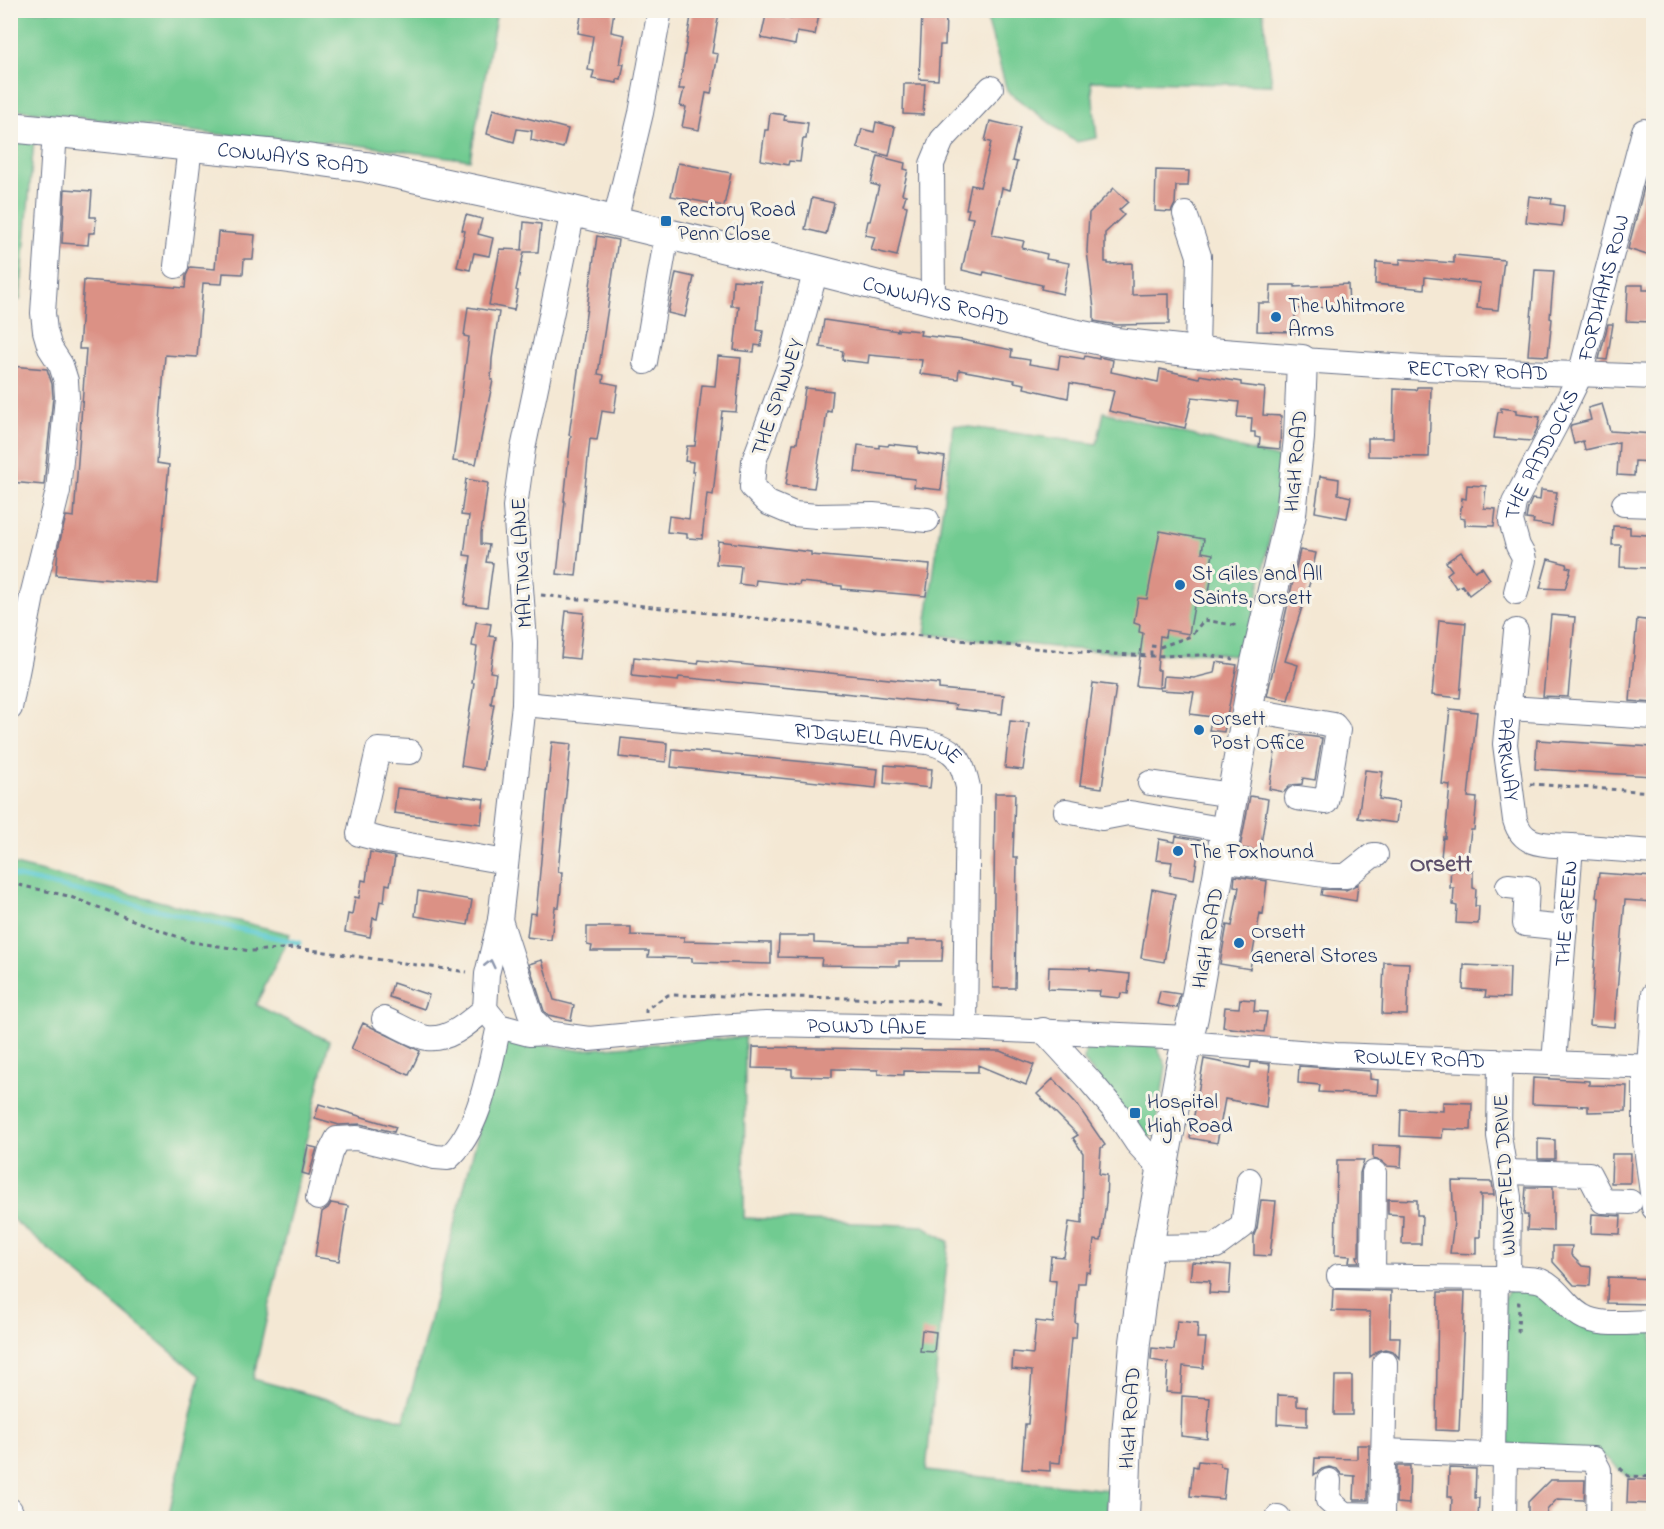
<svg xmlns="http://www.w3.org/2000/svg" width="1664" height="1529" viewBox="0 0 1664 1529" font-family="'Indie Flower',sans-serif">
<rect width="100%" height="100%" fill="#f7f3e8"/>
<filter id="ink" filterUnits="userSpaceOnUse"><feTurbulence type="fractalNoise" baseFrequency=".0167" numOctaves="2"/><feDisplacementMap in="SourceGraphic" scale="12" xChannelSelector="R" yChannelSelector="G"/><feConvolveMatrix kernelMatrix="1 2 1 2 8 2 1 2 1" color-interpolation-filters="sRGB"/></filter>
<filter id="wash" filterUnits="userSpaceOnUse"><feTurbulence type="fractalNoise" baseFrequency=".008" numOctaves="4" result="noise"/><feDisplacementMap in="SourceGraphic" scale="24" xChannelSelector="R" yChannelSelector="G"/><feGaussianBlur stdDeviation="1.35" result="paint"/><feColorMatrix in="noise" values="0 0 0 0 0 0 0 0 0 0 0 0 0 0 0 0 0 1.4 0 .05"/><feComposite in="paint" operator="in"/></filter>
<g filter="url(#wash)">
<rect width="100%" height="100%" fill="#f4e8d4"/>
<path fill="#71cb91" stroke="#467d78" stroke-width="1.5" d="M11 11H497L470 160 343 143 214 134 11 109Z
M985 11H1263L1272 85 1091 81 1097 138 1076 142 1007 91Z
M10 138 34 140 20 300H11Z
M1104 412 1286 460 1245 656 1202 652 1149 654 1073 649 925 634 954 425 1097 444Z
M11 864 290 934 256 1005 329 1041 253 1379 404 1420 503 1037 578 1050 745 1037 744 1218 924 1226 949 1242 926 1471 1108 1490 1107 1518H168L200 1376 11 1218Z
M1091 1044 1156 1045 1166 1066 1155 1135 1148 1136 1141 1133 1084 1061 1085 1051Z
M1516 1287H1535L1573 1317 1653 1327V1477H1628L1606 1458 1506 1445 1500 1435 1504 1299 1509 1290Z"/>
<g fill="none" stroke-linecap="round" stroke-linejoin="round">
<path stroke="#5dcad2" stroke-width="5" d="M10 875 299 943"/>
</g>
<g id="blocks">
<path fill="#db9185" d="M582 10H614L611 32 625 35 620 64H624L621 80 617 79V83L592 79 594 71 588 70 593 36 578 33Z
M692 10 719 13 712 53 718 54 711 94 706 93 699 130 682 127 686 107 680 106 684 89H679Z
M792 10H820L815 35 797 32 795 45 761 38 766 15 791 19Z
M922 14 946 15 945 45H940L938 80 919 79Z
M904 84H925L923 115 903 114Z
M493 109 568 129 563 148 531 140 532 131 517 129 514 142 487 134Z
M770 113 785 115 784 120 808 123 806 139H803L800 162 789 161 788 165 761 160 765 130H768Z
M990 121 1020 128 1012 161 1017 162 1010 190 1002 188 992 235 1024 241 1022 248 1047 254 1046 259 1069 263 1063 294 1041 289 1042 285 984 272 983 275 962 270 973 218 967 217 969 209H966L971 185 980 187 991 142 985 141Z
M876 122 895 127 889 156 857 148 862 129 874 132Z
M878 156 905 163 904 169 908 170 902 194 906 195 903 205 907 206 897 256 871 250 875 237 865 235 868 221H870L879 186 871 184Z
M1652 157H1653V236L1647 255 1628 249Z
M678 163 731 173 724 206 671 196Z
M1156 170 1189 171 1188 186H1176L1175 204 1171 212 1155 211Z
M1114 188 1128 202 1119 210 1124 215 1105 233V262H1108V264L1132 263V295L1169 294V324L1117 325 1094 321V309L1087 251 1089 213Z
M65 189 92 191 90 217H96L95 233H89L88 245 62 243Z
M1529 196 1552 199 1551 204 1564 206 1562 226 1526 222Z
M812 198 834 203 826 234 805 229Z
M466 215 482 219 478 234 493 238 489 256 474 253 470 270 457 267 465 231 462 230Z
M524 222 541 224 538 252H524L516 290 518 291 514 310 489 305 500 249 522 250Z
M218 232 255 235 253 259H244L243 274 223 273 222 284 203 283 197 357 165 355 157 463 169 465 158 584 56 575 58 549 66 516 74 517 86 349H79L84 280 185 288 186 276 190 267 215 269Z
M597 236 618 240 598 374 604 375 603 382 618 385 614 413 602 411 597 440 590 439 576 576 557 574 565 501H564L571 436 569 435Z
M1454 255 1504 260 1498 310 1477 308 1480 283 1425 277 1424 289 1375 284 1376 262 1400 264V259L1454 263Z
M1535 270 1554 271 1550 318 1552 319 1548 356 1528 355Z
M676 273 694 277 685 317 668 313Z
M733 280 761 282 757 330 763 331 761 346 755 345 754 352 734 350 739 306H731Z
M1348 284 1349 308 1332 309V307L1295 309V332L1257 331 1258 303H1270L1271 285H1295V287Z
M1628 285H1643V290H1653V322L1626 321Z
M468 307 499 312 492 359 491 380H493L476 464 453 461 469 337 464 336Z
M824 320 898 331V329L921 331 920 335 963 340 1012 350 1011 357 1030 360 1029 364 1058 369 1060 355 1084 359 1085 356 1099 359V357L1113 360 1111 372 1158 382 1160 369 1199 378 1200 375 1241 382V385L1265 388 1263 415 1281 416 1280 449 1259 447 1260 438 1255 437V432H1251L1252 418 1237 417 1239 402 1192 397 1185 428 1109 411 1114 391 1070 383 1068 398 1024 388 1025 384 1014 382 1015 380 959 370 958 379 920 374 922 360 869 355 868 363 842 360 843 351 820 347Z
M1608 324H1613L1607 360 1599 359Z
M718 356 741 358 736 412 722 411 713 495 707 494 702 539 687 538V534L667 532 669 516 689 519 694 472H692L693 462 685 461 687 446H695L702 385 715 386Z
M10 366 47 369 52 384 53 397 44 485 10 482Z
M1417 387H1431L1429 457 1368 456V438H1393L1394 389 1416 390Z
M805 388 833 391 831 412 827 411 824 434H823L814 488 786 485 793 443H797Z
M1602 404 1610 431 1653 434 1651 462 1635 461 1634 476 1617 475 1619 442 1585 450 1583 441 1574 444 1570 428 1571 425 1591 420 1588 408Z
M1501 408 1516 410V414L1540 417 1538 427 1531 441 1494 438 1498 412H1501Z
M889 444 918 447V453L945 457 941 490 914 487 915 479 855 472 858 445 879 448V445L888 446Z
M1320 476 1339 479 1338 494 1351 497 1347 518 1315 512Z
M466 479 488 483 481 533V544L489 545 486 562 493 563 487 607 464 604 471 556 464 555 469 516 461 515Z
M1467 485 1486 486 1484 508 1496 509 1494 526 1465 525V519L1460 518 1462 498 1466 499Z
M1541 490 1557 492 1552 526 1533 523 1534 520 1526 519 1528 508 1532 499 1540 500Z
M1613 526 1630 527V534L1648 535 1647 568 1620 567 1621 545H1612Z
M1160 531 1204 539 1202 552 1213 554 1209 574 1212 575 1208 597 1196 595 1189 634 1166 630 1165 637 1160 636 1157 670H1160L1159 688 1136 686 1143 633 1139 632 1140 625 1134 623 1138 598 1147 599Z
M718 541 811 552V555L930 565 926 596 842 589V586L800 582 799 585 756 580 755 586 739 584 741 566 716 564Z
M1300 550 1316 553 1310 582 1285 661 1298 665 1288 700 1267 696Z
M1461 552 1475 571 1482 567 1490 579 1469 595 1462 585 1456 588 1447 574 1452 570 1446 562Z
M1548 559 1567 564 1566 567 1571 568 1565 589 1540 588Z
M566 611 584 613 579 659 561 657Z
M1551 615 1575 617 1568 697 1543 696Z
M1637 619 1653 621V703L1630 701Z
M1439 620 1466 623 1460 698 1432 695Z
M476 622 491 624 489 636 496 637 490 672 496 673 491 704H494L483 770 461 766 474 683H472L477 647 472 646Z
M634 657 698 664 699 660 939 684V689L1004 695 1002 714 955 709 956 705 873 696 679 677 678 681 632 676Z
M1216 662 1237 665 1224 732 1209 730 1212 717 1190 714 1194 692 1160 690V687H1163L1164 676 1194 678 1214 673Z
M1093 683 1116 686 1102 788 1080 785Z
M1450 709 1477 712 1468 797 1477 798 1474 830H1471L1466 871H1473V888L1476 889 1475 906H1479L1478 924 1456 923 1457 906 1453 905 1454 888H1450L1451 859 1441 858 1443 837 1445 838 1450 785 1442 784Z
M1010 721 1029 723 1023 770 1005 768Z
M1292 734 1322 738 1315 780 1303 778 1302 784 1291 785 1284 792 1269 789 1277 741 1291 743Z
M621 738 667 743 666 762 619 757Z
M1537 740 1653 747V776L1535 769Z
M552 742 571 744 558 872H562L561 889 559 907H555L551 940 527 937 530 913 536 914Z
M673 749 878 769 876 788 671 767Z
M885 765 932 769 930 788 884 783Z
M1365 770 1383 772 1379 799 1399 802 1396 823 1358 818Z
M397 788 484 799 481 824 394 813Z
M995 793H1015L1013 857H1017L1015 988H993Z
M1250 796 1268 799 1260 851 1240 848Z
M1176 836 1200 840 1194 879 1170 875 1172 862 1156 860 1159 839 1175 842Z
M370 852 395 857 390 885 386 884 384 902 380 901 377 919 373 918 370 937 345 932 348 914 352 915 355 897 359 898 362 880 366 881Z
M1599 873 1653 877V902L1625 900 1614 1027 1590 1025 1599 898 1596 897Z
M1235 876 1267 881 1263 914 1260 913 1250 969 1220 964 1227 925 1232 926 1239 887 1234 886Z
M1358 884 1356 901 1321 895 1322 889 1346 890Z
M1152 889 1175 894 1164 962 1141 958Z
M418 891 472 900 468 925 415 916Z
M587 927H631V935L684 937V941L771 943V964L692 962V958L648 957 649 951H591L592 946 587 945Z
M779 936H814V943L865 945H908V940H943L942 961H899V966L821 965 822 958 778 957Z
M542 960 554 1000 574 1005 571 1020 548 1015 544 1011 529 964Z
M1384 962 1409 963 1407 1015 1382 1014Z
M1464 965 1510 967 1509 998 1485 997 1486 991 1463 989Z
M1049 967 1090 968V970L1130 974 1128 994 1121 993 1120 998 1099 996 1100 991 1048 989Z
M393 983 429 995 424 1009 389 997Z
M1160 991 1180 994 1177 1008 1157 1004Z
M1240 999 1255 1000 1254 1011 1267 1012 1264 1032 1223 1027 1225 1007 1239 1008Z
M363 1023 420 1051 409 1075 351 1049Z
M753 1047 1000 1051 1034 1065 1026 1085 978 1065V1072L904 1071V1075L878 1074V1070L835 1069H832V1077L792 1076V1069L752 1068Z
M1204 1059 1250 1068 1251 1062 1270 1064 1266 1107 1225 1099 1217 1143 1190 1138Z
M1299 1066 1370 1071V1079L1378 1080 1377 1095 1319 1092 1320 1085 1298 1083Z
M1533 1078 1589 1081V1085L1627 1086 1626 1111 1588 1112V1106L1532 1104Z
M1053 1079 1076 1103 1105 1145 1101 1148 1099 1174 1107 1175 1106 1202 1101 1241 1094 1240 1090 1273 1086 1272 1085 1283H1078L1075 1322 1077 1323 1076 1338H1071L1060 1463 1050 1462V1471L1022 1469 1025 1424H1028L1032 1371 1012 1369 1013 1352 1033 1354 1036 1321 1053 1323 1056 1281 1049 1280 1051 1256 1064 1257 1069 1222 1082 1224 1083 1153 1073 1138 1078 1135 1037 1094Z
M1443 1102 1472 1103 1471 1130 1443 1129 1442 1138 1400 1136 1401 1109 1443 1111Z
M319 1104 396 1127 394 1132 360 1124 339 1125 315 1118Z
M1538 1139 1555 1140V1159H1538Z
M1373 1145 1402 1146 1401 1167 1387 1166 1381 1161 1373 1159Z
M308 1146 317 1148 309 1175 302 1173Z
M1612 1154H1631L1630 1183H1611Z
M1337 1160H1364L1360 1173 1359 1256H1357L1359 1262H1349L1350 1256 1335 1255Z
M1452 1181 1492 1182 1494 1195H1479L1481 1196 1480 1237H1476V1254L1450 1253 1454 1222Z
M1526 1187H1553V1231L1527 1230 1528 1215H1524Z
M1388 1199 1417 1200V1215H1422L1421 1244H1402L1403 1215 1388 1214Z
M1261 1200 1276 1201 1270 1256 1254 1255V1235L1257 1228Z
M331 1203 348 1206 339 1261 315 1257 322 1212 328 1208Z
M1592 1214 1621 1216 1620 1234 1591 1233Z
M1553 1246H1572L1571 1255 1582 1266 1591 1267 1590 1286 1574 1285 1553 1262Z
M1192 1262 1231 1265 1229 1294 1209 1293 1210 1281 1190 1280Z
M1608 1277 1653 1279V1304L1607 1303Z
M1333 1289 1391 1291 1390 1337H1400L1399 1358 1393 1351 1385 1349 1378 1351 1370 1357V1312L1332 1311Z
M1438 1292H1465L1459 1431 1436 1430Z
M1177 1321 1198 1323 1197 1338H1206L1203 1368 1183 1366 1181 1393 1166 1392 1168 1363 1151 1360 1152 1348 1174 1350Z
M922 1330 936 1332 934 1352 920 1351Z
M1335 1376H1352V1415H1334Z
M1278 1395 1297 1396V1405L1307 1406V1426L1277 1424Z
M1182 1396 1210 1398 1207 1439 1181 1436Z
M1357 1445H1369L1368 1500H1354L1355 1476 1342 1475 1337 1469 1329 1467 1322 1469 1314 1475 1315 1458 1357 1459Z
M1198 1461 1220 1463V1466L1226 1467 1223 1499 1190 1496 1193 1466 1197 1467Z
M1397 1466H1410L1409 1504 1396 1503Z
M1449 1468 1476 1469 1475 1498H1479L1478 1518H1451L1452 1497H1448Z
M1628 1479 1653 1480V1504L1627 1503Z
M1550 1480H1585L1584 1500 1557 1499 1547 1510 1546 1518H1528V1502Z"/>
</g>
</g>
<g filter="url(#ink)">
<use href="#blocks" fill-opacity="0" stroke="#677087" stroke-width="1.5"/>
<g fill="none" stroke-linecap="round" stroke-linejoin="round">
<defs>
<g id="minor">
<path d="M1185 214 1199 256 1197 352"/>
<path d="M615 221 641 113 660 10"/>
<path d="M176 266 190 146"/>
<path d="M816 270 791 361 754 461 752 487 768 503 794 514 817 516 873 515 927 520"/>
<path d="M933 300 932 164 942 140 991 88"/>
<path id="s1" d="M1302 360 1423 368 1654 377"/>
<path d="M645 362 667 234"/>
<path d="M1624 504 1654 505"/>
<path id="s2" d="M1516 592 1524 560 1523 555 1518 546 1511 521 1514 503 1556 424 1580 375 1644 131"/>
<path id="s3" d="M1516 631 1505 744 1515 820C1523 848 1546 844 1571 846"/>
<path id="s4" d="M524 704 928 742C956 749 962 760 968 787L965 1028"/>
<path d="M10 708 32 596 58 491 67 397 66 381 61 365 50 348 45 331 43 313 55 131"/>
<path d="M1508 708 1654 717"/>
<path d="M1247 710 1334 725 1338 730 1326 802 1297 798"/>
<path d="M410 752 378 750 359 834 386 841 506 862"/>
<path d="M1150 783 1232 795"/>
<path d="M1066 811 1102 818 1128 813 1136 814 1226 830"/>
<path d="M1221 860 1331 876H1346L1373 855H1376"/>
<path d="M1508 886 1527 888 1525 924 1565 928"/>
<path d="M500 920 532 1019 546 1033"/>
<path d="M485 1009 487 974 500 920 524 704 525 642 515 507 523 449 573 211"/>
<path id="s5" d="M485 1009 499 1026 529 1034 546 1033 589 1039 717 1027 766 1024 965 1028 1188 1038"/>
<path d="M384 1019C396 1024 415 1036 427 1038 450 1041 469 1022 485 1009"/>
<path d="M1043 1030 1090 1081 1117 1113 1137 1143 1162 1170"/>
<path id="s6" d="M1186 1043 1336 1055 1654 1067"/>
<path id="s7" d="M1554 1063 1571 846 1654 852"/>
<path d="M1645 1067V1140L1654 1208"/>
<path d="M1649 1067 1654 994"/>
<path d="M1505 1172 1589 1174 1603 1201 1630 1202"/>
<path d="M318 1198 330 1153 337 1139 357 1138 435 1157 448 1158C481 1129 489 1068 499 1026"/>
<path d="M1148 1247 1216 1246 1243 1226 1249 1180"/>
<path d="M1373 1275 1374 1173"/>
<path d="M1339 1276 1496 1278"/>
<path d="M1508 1278C1518 1279 1532 1278 1541 1281 1560 1289 1568 1312 1588 1319 1607 1326 1633 1322 1654 1322"/>
<path d="M1384 1451 1593 1459 1599 1470 1598 1518"/>
<path d="M1493 1455 1496 1278H1508L1509 1197 1499 1136 1500 1062"/>
<path d="M1329 1481 1328 1500 1344 1514 1382 1515 1385 1363"/>
<path d="M10 1510 13 1518"/>
<path d="M1278 1518V1517"/>
<path d="M1504 1518 1505 1456"/>
</g>
<g id="major">
<path id="s8" d="M10 127 278 155 366 167 573 211 816 270 1044 328 1116 343 1197 352 1302 360 1299 438 1291 514 1256 662 1193 1017 1181 1067 1148 1247 1135 1342 1127 1436 1124 1518"/>
</g>
</defs>
<use href="#minor" stroke="#677087" stroke-width="26"/>
<use href="#major" stroke="#677087" stroke-width="32"/>
<path stroke="#677087" stroke-width="3" stroke-dasharray="4.5 4.5" stroke-linecap="butt" d="M541 595 1062 651 1150 656 1205 655 1233 659
M1151 655V646L1160 647 1191 636 1204 620 1239 626
M1530 784 1654 792
M10 883 68 896 192 942 251 951 297 948 467 972
M646 1013V1009L668 995 910 999 928 1001 943 1005
M1517 1303H1519L1518 1333
M1620 1468 1628 1476 1654 1477"/>
<use href="#minor" stroke="#fff" stroke-width="24"/>
<use href="#major" stroke="#fff" stroke-width="30"/>
</g>
<defs><path id="oneway-chevron" d="M-2-3.5L2.5 0L-2 3.5" fill="none" stroke-width="1.6" stroke-linecap="round" stroke-linejoin="round" transform="scale(1.5)"/></defs>
<use stroke="#8d97ae" href="#oneway-chevron" transform="translate(490 964) rotate(-77)"/>
</g>
<g fill="#1f6fb2" stroke="#f7f3e8" stroke-width="2">
<rect x="660" y="215" width="12" height="12" rx="3"/>
<circle cx="1276" cy="317" r="6"/>
<circle cx="1180" cy="585" r="6"/>
<circle cx="1199" cy="730" r="6"/>
<circle cx="1178" cy="851" r="6"/>
<circle cx="1239" cy="943" r="6"/>
<rect x="1129" y="1107" width="12" height="12" rx="3"/>
</g>
<g text-anchor="middle" stroke-width="6" stroke-linejoin="round" paint-order="stroke">
<g font-size="21" fill="#1b2f5e" stroke="#f7f3e8">
<text dy="7" stroke="none"><textPath href="#s8" startOffset="285">CONWAY'S ROAD</textPath></text>
<text dy="7" stroke="none"><textPath href="#s2" startOffset="327">FORDHAMS ROW</textPath></text>
<text dy="7" stroke="none"><textPath href="#s8" startOffset="944">CONWAYS ROAD</textPath></text>
<text dy="7" stroke="none"><textPath href="#s1" startOffset="176">RECTORY ROAD</textPath></text>
<text transform="translate(777 397) rotate(-71)" y="7">THE SPINNEY</text>
<text dy="7" stroke="none"><textPath href="#s2" startOffset="148">THE PADDOCKS</textPath></text>
<text transform="translate(1295 461) rotate(-85)" y="7">HIGH ROAD</text>
<text transform="translate(521 563) rotate(-93)" y="7">MALTING LANE</text>
<text dy="7" stroke="none"><textPath href="#s4" startOffset="357">RIDGWELL AVENUE</textPath></text>
<text dy="7" stroke="none"><textPath href="#s3" startOffset="129">PARKWAY</textPath></text>
<text dy="7" stroke="none"><textPath href="#s7" startOffset="150">THE GREEN</textPath></text>
<text transform="translate(1207 938) rotate(-80)" y="7">HIGH ROAD</text>
<text dy="7" stroke="none"><textPath href="#s5" startOffset="392">POUND LANE</textPath></text>
<text dy="7" stroke="none"><textPath href="#s6" startOffset="234">ROWLEY ROAD</textPath></text>
<text transform="translate(1504 1175) rotate(-93)" y="7">WINGFIELD DRIVE</text>
<text transform="translate(1129 1418) rotate(-86)" y="7">HIGH ROAD</text>
</g>
<g font-size="21" fill="#1b2f5e" stroke="#f7f3e8" text-anchor="start">
<text x="678" y="216">Rectory Road<tspan x="678" dy="24">Penn Close</tspan></text>
<text x="1288" y="312">The Whitmore<tspan x="1288" dy="24">Arms</tspan></text>
<text x="1192" y="580">St Giles and All<tspan x="1192" dy="24">Saints, Orsett</tspan></text>
<text x="1211" y="725">Orsett<tspan x="1211" dy="24">Post Office</tspan></text>
<text x="1190" y="858">The Foxhound</text>
<text x="1251" y="938">Orsett<tspan x="1251" dy="24">General Stores</tspan></text>
<text x="1147" y="1108">Hospital<tspan x="1147" dy="24">High Road</tspan></text>
</g>
<g font-size="24" font-weight="bold" fill="#5e516c" stroke="#f7f3e8">
<text x="1441" y="871">Orsett</text>
</g>
</g>
<rect width="1664" height="1529" fill="none" stroke="#f7f3e8" stroke-width="36"/>
</svg>
